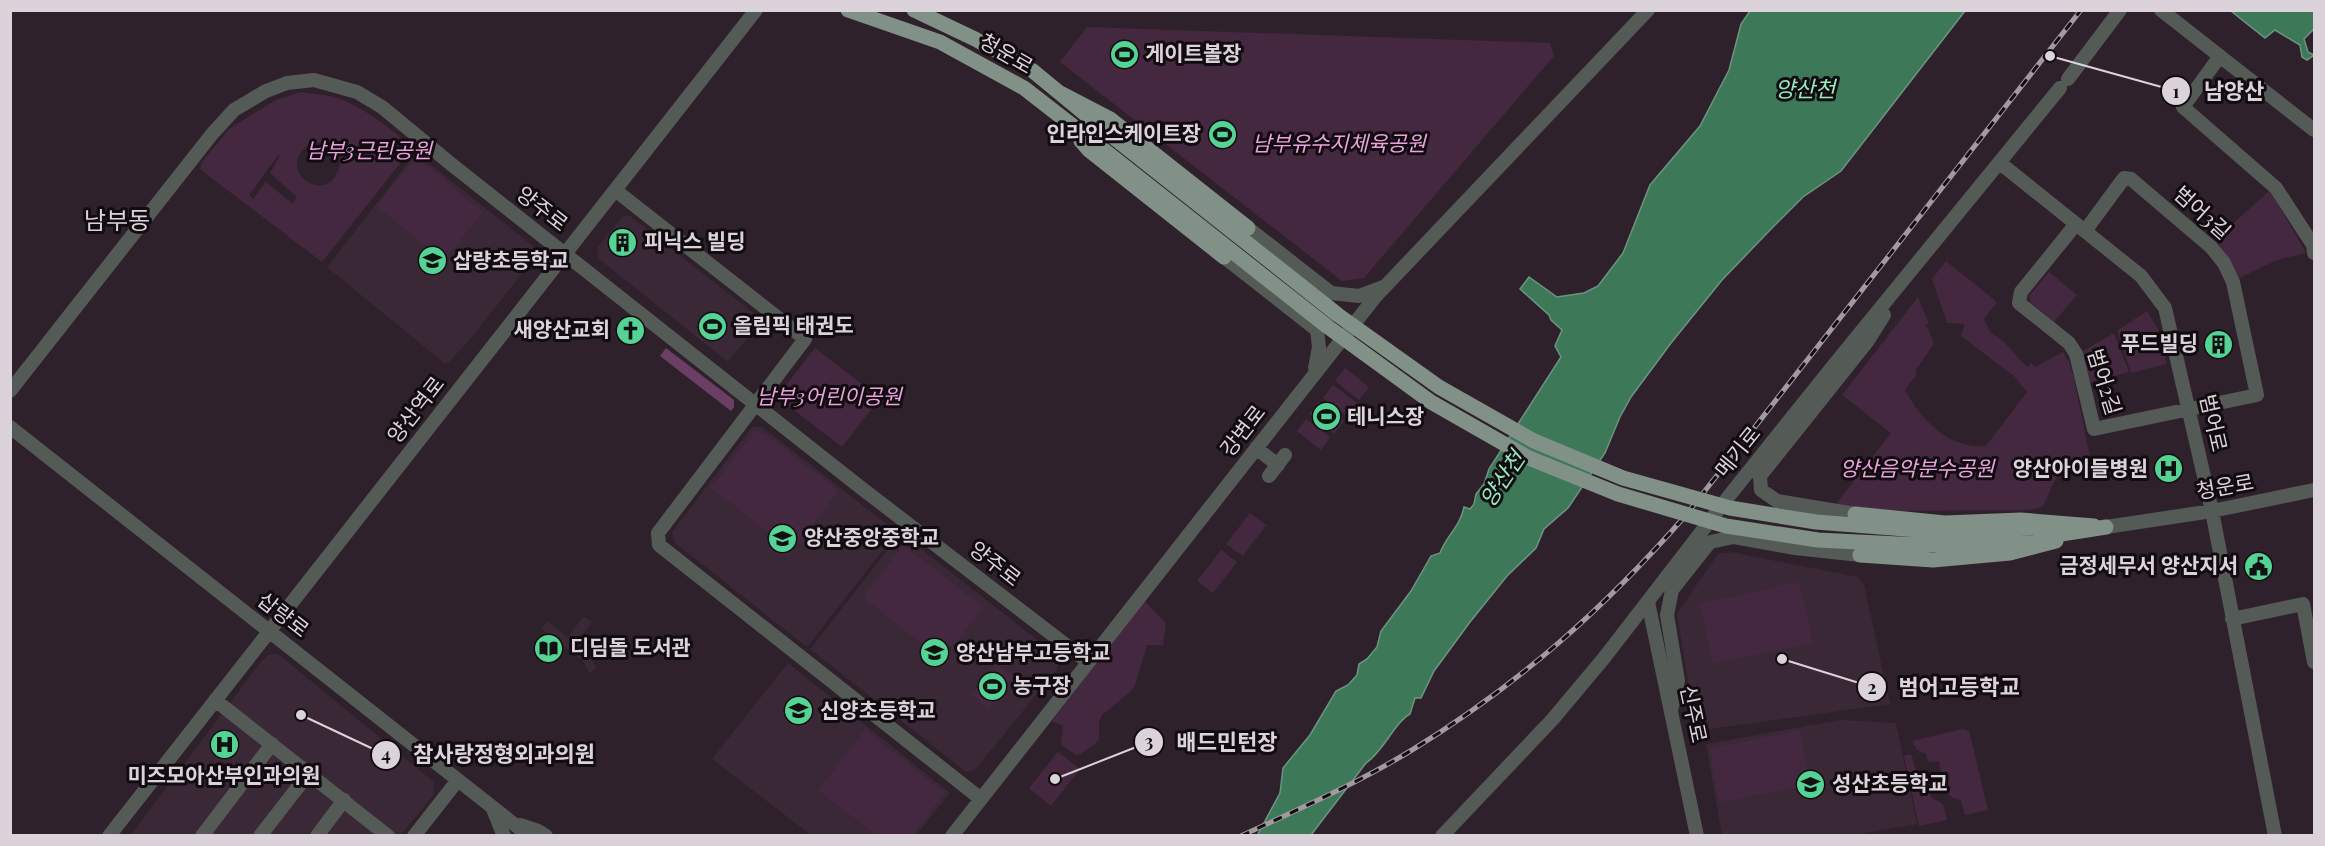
<svg xmlns="http://www.w3.org/2000/svg" width="2325" height="846" viewBox="0 0 2325 846" font-family="'Playfair Display','Noto Sans KR',serif">
<rect width="100%" height="100%" fill="#2e212b"/>
<path fill="#3a2837" d="M416 153 538 250 537 254 473 336 449 362 444 363 327 267Z
M623 216H630L762 320 728 362 599 259 597 248Z
M752 427H762L897 532 807 647 675 543 672 532Z
M901 533 1059 657 1057 669 975 770 966 772 810 649Z
M1731 552 1858 577 1864 585 1890 704 1696 731 1677 614 1718 554Z
M584 616 592 622 576 644 590 656 597 669 589 673 584 662 541 629 547 621 568 637Z
M278 654 433 781 434 794 401 835 130 836 259 664 268 655Z
M788 663 950 793 916 835H811L712 759Z
M1840 720 1896 723 1917 824 1854 835H1722L1706 744Z"/>
<path fill="#44283f" fill-rule="evenodd" d="M1087 27 1550 43 1554 56 1364 278 1342 281 1060 62Z
M301 92C312 94 323 94 334 97 363 106 389 128 413 147L322 262 201 170V163L229 129 276 100ZM314 142 326 143 335 148C340 158 342 166 336 175 320 205 271 164 314 142ZM279 154 280 156 270 173 297 197 293 204 266 182 253 199 249 195Z
M416 157 483 212 444 260 376 206Z
M2270 190 2306 253 2277 260 2239 278 2216 239Z
M1946 261 1997 302 1984 319 1990 332 2003 341 2027 367 2031 363 2035 367 2063 352 2069 362 2074 378 2092 467C2055 467 2056 478 2043 507L2028 510 1872 511 1836 504 1891 433 1842 395 1918 297 1929 324 1925 326 1928 328 1934 344 1916 370V375L1905 390C1921 420 1948 449 1986 446L2027 392 2015 377 1961 336 1965 324 1947 323 1932 279Z
M2049 272 2077 295 2054 322 2031 303 2029 296Z
M2147 311 2158 329 2167 364 2131 373 2117 331Z
M2114 333 2129 372 2088 383 2081 352Z
M815 348 880 398 842 447 777 397Z
M1345 368 1369 387 1359 400 1335 381Z
M1333 385 1357 403 1347 416 1323 398Z
M1319 402 1344 421 1334 434 1309 414Z
M1306 419 1330 437 1321 450 1297 431Z
M754 431 765 434 839 491 796 545 784 544 711 488Z
M1250 513 1266 525 1243 556 1226 544Z
M903 545 983 607 954 646 932 651 863 598Z
M1221 550 1237 562 1213 593 1197 581Z
M1799 582 1813 643 1713 663 1700 604Z
M1144 601 1166 623 1163 645H1147L1135 685 1130 692 1102 715 1099 722V739L1095 744 1077 756 1061 744 1063 726 1052 721Z
M996 663 1013 677 989 709 971 695Z
M1963 729 1969 731 1988 810 1965 815 1961 800C1941 798 1943 778 1939 761L1928 762 1926 754 1917 750 1912 741Z
M865 730 945 793 912 835H876L818 790Z
M1800 730 1810 785 1719 802 1710 749Z
M1058 752 1080 769 1051 806 1029 788Z
M1909 754 1912 756 1918 782 1927 787 1932 798 1943 804 1947 820 1919 826 1904 756Z"/>
<path fill="#6b3f64" d="M666 348 734 400V407L731 411 660 356Z"/>
<path fill="#3d7959" stroke="#6d9480" stroke-width="1.5" d="M1750 11H1965L1841 171 1803 197 1772 228 1722 280 1671 343 1631 397 1620 417 1605 453 1568 508 1544 529 1536 548 1507 576 1470 622 1434 671 1421 698H1415L1410 714C1395 722 1383 752 1366 763L1311 835 1257 836 1280 793 1283 768 1310 735 1336 691 1348 685 1357 675 1359 664 1367 659 1377 647 1381 631 1411 591 1431 556 1440 553C1446 536 1460 527 1464 507L1470 509 1474 504 1476 494 1484 484 1489 469 1561 357 1555 346 1562 330 1551 320 1549 315 1520 289 1529 277 1557 297 1584 293 1598 286 1623 253 1650 185 1700 126 1729 70 1741 24Z
M2231 11H2314V29L2304 39 2308 52 2314 55 2307 60 2302 57 2300 45 2275 30 2265 38Z"/>
<g fill="none" stroke-linecap="round" stroke-linejoin="round">
<path stroke="#545b57" stroke-width="14" d="M2161 10 2314 130
M2220 56 2183 107 2276 188 2313 245 2314 253
M2068 79 2120 10
M2000 163 2141 276 2165 308 2212 511 2275 836
M615 190 805 339 658 533 659 545 981 799
M2076 224 2021 292 2019 303 2069 343 2076 354 2094 429 2257 395 2233 282 2224 263 2211 247 2131 179 2124 178 2085 231
M1248 228 1331 293 1359 296 1383 287
M1224 257 1317 330 1319 347 1315 368
M10 391 212 134 234 110 266 91 287 83 314 80 357 92 382 107 451 164 860 487 1088 662
M10 427 529 836
M1256 448 1278 465
M1269 476 1285 455
M1855 514 1777 501 1761 490 1760 476 1867 342 1884 315
M2106 527 2212 511 2314 490
M1648 602 1697 836
M2232 619 2303 604 2314 662
M215 700 388 836
M1671 711 1678 681 1667 615 1672 590 1710 542 1734 537 1795 548 1860 555
M493 809 504 836
M520 825 538 831 546 836
M109 836 756 10
M202 836 272 744
M260 836 305 778
M317 836 344 800
M414 836 458 780
M952 836 1376 296 1648 10
M1442 836 1552 720 1604 658 1729 496 1833 366 2060 88"/>
<path stroke="#819187" stroke-width="15" d="M848 10 940 42 1024 88 1096 144
M914 10 975 39 1033 71 1107 132
M1060 93 1110 119 1248 228
M1081 141 1089 150 1224 257
M1855 514 1945 523 2021 520 2094 526
M1860 555 1933 560 2010 553 2056 541"/>
<defs>
<path id="rail" d="M1241 836C1299 809 1358 783 1412 750 1519 684 1603 610 1686 515L2081 10"/>
</defs>
<use href="#rail" stroke="#a399a1" stroke-width="5"/>
<use href="#rail" stroke="#120c11" stroke-width="3" stroke-dasharray="9" stroke-linecap="butt"/>
<path stroke="#819187" stroke-width="15" d="M1107 132 1338 315 1439 387 1534 441 1623 478 1730 508 1816 522 1918 530 2052 528
M1096 144 1328 327 1431 402 1529 458 1618 494 1726 526 1818 540 1919 545 2005 543 2106 527"/>
</g>
<defs>
<symbol id="stadium-disc" viewBox="-11 -11 22 22"><circle r="9.5" fill="#54d395" stroke="#120c11"/><path d="M0-5a6.5 5 0 1 0 0 10a6.5 5 0 1 0 0-10ZM-3.5-1.8h7v3.6h-7Z" fill="#111"/></symbol>
<symbol id="building-disc" viewBox="-11 -11 22 22"><circle r="9.5" fill="#54d395" stroke="#120c11"/><path d="M-4-6H4V6H1V3H-1V6H-4ZM-2.5-4.3h1.7v1.8h-1.7ZM.8-4.3h1.7v1.8H.8ZM-2.5-1h1.7V.8h-1.7ZM.8-1h1.7V.8H.8Z" fill="#111"/></symbol>
<symbol id="school-disc" viewBox="-11 -11 22 22"><circle r="9.5" fill="#54d395" stroke="#120c11"/><path d="M0-5L7-2L0 1L-7-2ZM-4 1L0 2.5L4 1V4Q0 6-4 4Z" fill="#111"/></symbol>
<symbol id="church-disc" viewBox="-11 -11 22 22"><circle r="9.5" fill="#54d395" stroke="#120c11"/><path d="M-1.2-6h2.4v3.5h3.3v2.4h-3.3V6h-2.4V-.1h-3.3v-2.4h3.3Z" fill="#111"/></symbol>
<symbol id="hospital-disc" viewBox="-11 -11 22 22"><circle r="9.5" fill="#54d395" stroke="#120c11"/><path d="M-5-5h3v3.5h4V-5h3V5h-3V1.5h-4V5h-3Z" fill="#111"/></symbol>
<symbol id="civic-disc" viewBox="-11 -11 22 22"><circle r="9.5" fill="#54d395" stroke="#120c11"/><path d="M-.6-6.5H3V-4.5H.6V-3L4-1V1h2V6H-6V1h2V-1L-.6-3ZM-1.2 2.5V6h2.4V2.5Z" fill="#111"/></symbol>
<symbol id="library-disc" viewBox="-11 -11 22 22"><circle r="9.5" fill="#54d395" stroke="#120c11"/><path d="M-6-4Q-3-5.5-.7-3.5V5Q-3 3-6 4ZM6-4Q3-5.5 .7-3.5V5Q3 3 6 4Z" fill="#111"/></symbol>
</defs>
<g fill-rule="evenodd">
<use href="#stadium-disc" x="1108" y="38" width="33" height="33"/>
<use href="#stadium-disc" x="1206" y="118" width="33" height="33"/>
<use href="#building-disc" x="606" y="226" width="33" height="33"/>
<use href="#school-disc" x="416" y="244" width="33" height="33"/>
<use href="#stadium-disc" x="696" y="310" width="33" height="33"/>
<use href="#church-disc" x="614" y="314" width="33" height="33"/>
<use href="#building-disc" x="2202" y="328" width="33" height="33"/>
<use href="#stadium-disc" x="1310" y="400" width="33" height="33"/>
<use href="#hospital-disc" x="2152" y="452" width="33" height="33"/>
<use href="#school-disc" x="766" y="522" width="33" height="33"/>
<use href="#civic-disc" x="2242" y="550" width="33" height="33"/>
<use href="#library-disc" x="532" y="632" width="33" height="33"/>
<use href="#school-disc" x="918" y="636" width="33" height="33"/>
<use href="#stadium-disc" x="976" y="670" width="33" height="33"/>
<use href="#school-disc" x="782" y="694" width="33" height="33"/>
<use href="#hospital-disc" x="208" y="728" width="33" height="33"/>
<use href="#school-disc" x="1794" y="768" width="33" height="33"/>
</g>
<g text-anchor="middle" stroke-width="6" stroke-linejoin="round" paint-order="stroke">
<g font-size="21" fill="#dcd3da" stroke="#120c11">
<text transform="translate(1006 54) rotate(30)" y="7">청운로</text>
<text transform="translate(542 209) rotate(38)" y="7">양주로</text>
<text transform="translate(2202 213) rotate(42)" y="7">범어3길</text>
<text transform="translate(2104 382) rotate(73)" y="7">범어2길</text>
<text transform="translate(416 410) rotate(-52)" y="7">양산역로</text>
<text transform="translate(2213 423) rotate(77)" y="7">범어로</text>
<text transform="translate(1243 431) rotate(-52)" y="7">강변로</text>
<text transform="translate(1738 452) rotate(-51)" y="7">메기로</text>
<text transform="translate(2225 487) rotate(-10)" y="7">청운로</text>
<text transform="translate(995 564) rotate(38)" y="7">양주로</text>
<text transform="translate(283 615) rotate(38)" y="7">삽량로</text>
<text transform="translate(1693 714) rotate(78)" y="7">신주로</text>
</g>
<g font-size="21" font-weight="bold" fill="#dcd3da" stroke="#120c11" text-anchor="start">
<text x="1145" y="61">게이트볼장</text>
<text x="1201" y="141" text-anchor="end">인라인스케이트장</text>
<text x="644" y="249">피닉스 빌딩</text>
<text x="453" y="268">삽량초등학교</text>
<text x="733" y="333">올림픽 태권도</text>
<text x="610" y="337" text-anchor="end">새양산교회</text>
<text x="2198" y="351" text-anchor="end">푸드빌딩</text>
<text x="1347" y="424">테니스장</text>
<text x="2148" y="476" text-anchor="end">양산아이들병원</text>
<text x="804" y="545">양산중앙중학교</text>
<text x="2238" y="573" text-anchor="end">금정세무서 양산지서</text>
<text x="570" y="655">디딤돌 도서관</text>
<text x="956" y="660">양산남부고등학교</text>
<text x="1013" y="693">농구장</text>
<text x="820" y="718">신양초등학교</text>
<text x="224" y="783" text-anchor="middle">미즈모아산부인과의원</text>
<text x="1832" y="791">성산초등학교</text>
</g>
<g font-size="21" font-style="italic" fill="#e9a3dd" stroke="#120c11">
<text x="1339" y="151">남부유수지체육공원</text>
<text x="369" y="158">남부3근린공원</text>
<text x="829" y="404">남부3어린이공원</text>
<text x="1917" y="476">양산음악분수공원</text>
</g>
<g font-size="22" font-style="italic" fill="#92ebba" stroke="#120c11">
<text x="1805" y="97">양산천</text>
<text transform="translate(1502 479) rotate(-56)" y="8">양산천</text>
</g>
<g font-size="24" fill="#dcd3da" stroke="#120c11">
<text x="117" y="229">남부동</text>
</g>
</g>
<path fill="none" stroke="#dcd3da" stroke-width="2" d="M2050 56L2176 91M1782 659L1872 687M1055 779L1149 742M301 715L386 755"/>
<g fill="#dcd3da" stroke="#120c11" stroke-width="2">
<circle cx="2050" cy="56" r="6"/>
<circle cx="1782" cy="659" r="6"/>
<circle cx="1055" cy="779" r="6"/>
<circle cx="301" cy="715" r="6"/>
<circle cx="2176" cy="91" r="15"/>
<circle cx="1872" cy="687" r="15"/>
<circle cx="1149" cy="742" r="15"/>
<circle cx="386" cy="755" r="15"/>
</g>
<g font-size="18" text-anchor="middle" font-weight="bold" fill="#111">
<text x="2176" y="98">1</text>
<text x="1872" y="694">2</text>
<text x="1149" y="748">3</text>
<text x="386" y="761">4</text>
</g>
<g font-size="22" text-anchor="middle" font-weight="bold" fill="#dcd3da" stroke="#120c11" stroke-width="6" stroke-linejoin="round" paint-order="stroke">
<text x="2234" y="99">남양산</text>
<text x="1959" y="695">범어고등학교</text>
<text x="1227" y="750">배드민턴장</text>
<text x="504" y="762">참사랑정형외과의원</text>
</g>
<rect width="2325" height="846" fill="none" stroke="#dcd3da" stroke-width="24"/>
</svg>
